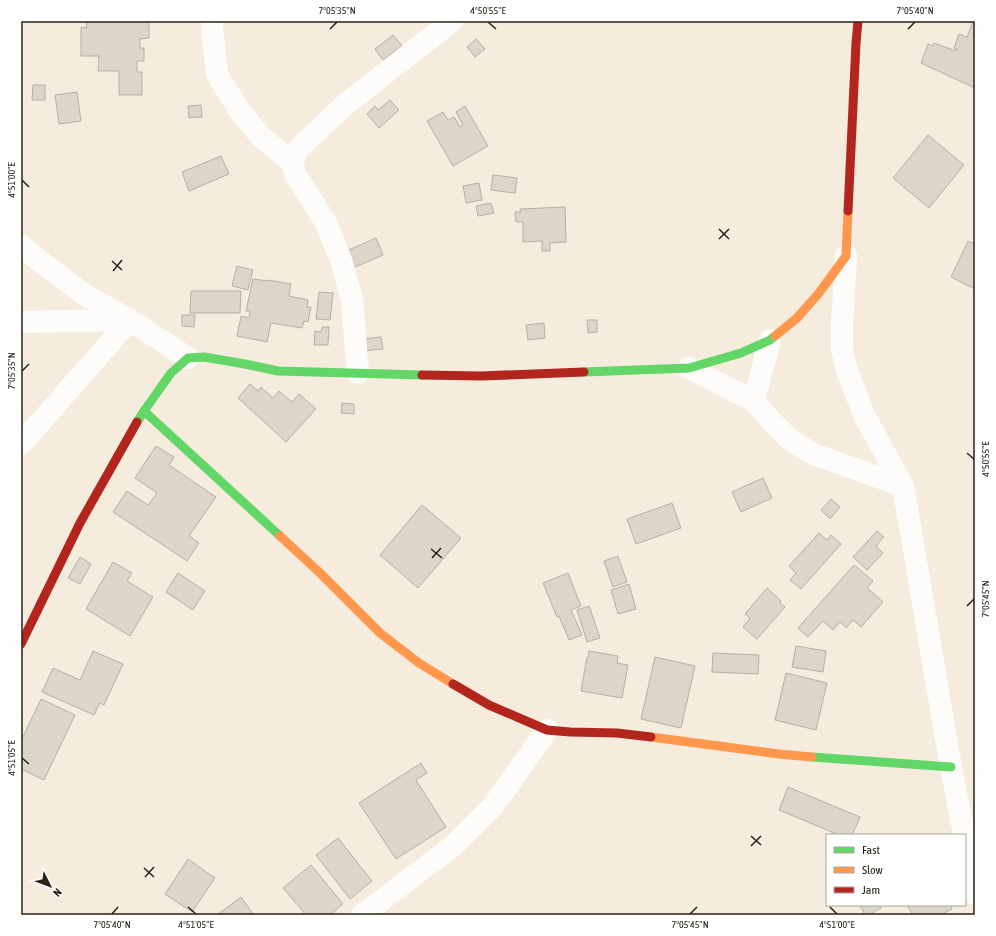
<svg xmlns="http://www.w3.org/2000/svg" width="996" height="936" viewBox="0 0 996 936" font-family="'Asap Condensed',sans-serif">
<rect width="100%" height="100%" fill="#f5ecdd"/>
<path fill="#dcd5c9" stroke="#b6afa3" d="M86 21H149V38L140 39V48H144V61H137V72H142V95H119V71H98L99 56H81V27L87 28Z
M973 21H975V88L921 63 928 44 933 46 934 43 956 51 957 49 954 48 959 34 967 37Z
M393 35 402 46 383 60 375 49Z
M476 39 485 49 475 57 467 47Z
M33 85H45V100H32Z
M77 92 81 121 59 124 55 95Z
M390 100 399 110 379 128 367 114 375 106 378 110Z
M201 105 202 117 189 118 188 106Z
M465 106 488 146 453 166 427 121 443 112 448 120 454 117 460 127 463 125 456 112Z
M928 135 964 165 929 208 893 178Z
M221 156 229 174 189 191 182 172Z
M493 175 517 178 515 193 491 190Z
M479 183 482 200 466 203 463 186Z
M491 203 494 213 478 216 476 206Z
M565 207 566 242 550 243V251H542V241L523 242V222H516L515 212H521L520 209Z
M376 238 383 255 348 270 342 253Z
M968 241 975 244V289L951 277Z
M237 266 253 270 248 290 232 286Z
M253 279 268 281V280L291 284 289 296 308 300 307 307H311L308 322 304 321 302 328 271 323 267 342 237 336 241 316 249 318 250 311H246Z
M191 291H241L240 313H190Z
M319 292 333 293 330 320 316 319Z
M182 315H195L194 327 182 326Z
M587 320H597V332L588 333Z
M544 323 545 338 528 340 526 325Z
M322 327H329L328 345H314L315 331 321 332Z
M381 337 383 349 364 351 362 339Z
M250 384 258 391 261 387 273 398 279 391 292 402 299 394 316 409 286 442 238 398Z
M342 403 354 404V414L341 413Z
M156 446 174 457 169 465 216 497 189 536 199 543 187 561 113 512 127 491 148 505 157 493 135 478Z
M763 478 772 498 741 512 732 492Z
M831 499 840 507 830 519 821 510Z
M672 503 681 528 636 544 627 519Z
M422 505 461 538 418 588 380 555Z
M877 531 884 537 876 546 883 553 867 570 853 557Z
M819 533 827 540 831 535 841 544 801 589 790 580 796 573 789 566Z
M618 556 627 582 613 587 604 561Z
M80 557 91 564 80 584 68 578Z
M113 562 132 573 127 581 153 597 130 636 86 609Z
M854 565 873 581 867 588 883 602 861 627 853 620 846 628 840 622 833 630 823 621 808 637 798 628Z
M178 573 205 591 193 610 166 592Z
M568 573 581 606 571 610 582 635 569 640 559 616 557 617 543 583Z
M629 584 636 609 618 614 611 590Z
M767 588 781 601 780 603 785 607 757 639 743 627 750 618 745 614Z
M589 606 600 638 587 642 577 610Z
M796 646 826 651 823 672 792 667Z
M93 651 123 664 104 705 100 703 94 715 42 692 53 668 80 680Z
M589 651 618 656 617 663 628 665 622 698 581 691 587 657 588 658Z
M713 653 759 655 758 674 712 672Z
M655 657 695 666 681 728 641 719Z
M786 673 827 683 816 730 775 720Z
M41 699 75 715 44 780 21 769V741Z
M421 763 427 773 416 780 446 827 396 859 359 803Z
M788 787 860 817 852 835H839L779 810Z
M338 838 372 881 350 899 316 855Z
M188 859 215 878 192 912 165 894Z
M311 865 343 904 330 915H306L283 888Z
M241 897 254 915H217Z
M860 905H880L881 908 869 915H865Z
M907 905H951L952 909 940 915H923L922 914 919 915H913Z"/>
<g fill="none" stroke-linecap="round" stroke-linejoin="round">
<path stroke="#fefcfa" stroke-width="22" d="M213 21 212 30 217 74 239 110 261 137 292 162 295 174 325 221 341 260 352 299 358 373
M292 162 298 149 346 104 452 21
M21 245 37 259 85 295 130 320 188 358
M846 256 842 323V349L847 371 865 417 903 486 951 767 964 835
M21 322 129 320
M689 368 754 401 771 421 789 439 813 454 903 486
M754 401 770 340
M21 444 130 320
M965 840 975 894
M362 915 453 846 494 805 547 730"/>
<path stroke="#63d668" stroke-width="9" d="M584 372 689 368 741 353 770 340 775 336
M144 411 280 536
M137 422 144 411 171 373 188 358 204 357 245 364 278 371 422 375
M812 757 951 767"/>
<path stroke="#ff974d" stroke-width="9" d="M775 336 797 318 819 293 846 256 848 211
M280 536 320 573 380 633 419 663 453 684
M651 737 779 754 812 757"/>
<path stroke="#b3261e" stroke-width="9" d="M848 211 856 43 858 21
M422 375 481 376 584 372
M21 644 80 523 137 422
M453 684 489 705 547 730 570 732 617 733 651 737"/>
</g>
<path fill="none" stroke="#272117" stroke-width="1.5" d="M488 22 496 29M330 29 337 22M908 29 915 22M22 180 29 187M719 229 729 239M719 239 729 229M112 261 122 270M113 271 122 260M22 371 29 364M967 453 974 459M431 549 442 558M432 558 441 548M967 606 974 599M22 758 29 764M751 836 761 845M751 846 761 836M144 868 154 877M145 877 154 867M188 907 196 914M830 907 837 914M112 914 118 907M690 914 697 907"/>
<rect width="996" height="936" fill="none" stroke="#fefefe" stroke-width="44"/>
<rect x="826" y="834" width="140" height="72" fill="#fefefe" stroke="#a8a6a2"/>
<rect x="834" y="847" width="20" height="6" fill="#63d668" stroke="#a8a6a2"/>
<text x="862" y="854" font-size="12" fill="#272117">Fast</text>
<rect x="834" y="867" width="20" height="6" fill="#ff974d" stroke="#a8a6a2"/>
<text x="862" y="874" font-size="12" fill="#272117">Slow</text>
<rect x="834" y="887" width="20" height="6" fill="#b3261e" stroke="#a8a6a2"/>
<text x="862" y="894" font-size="12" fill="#272117">Jam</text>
<g transform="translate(50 886) rotate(132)" stroke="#fefefe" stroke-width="3" paint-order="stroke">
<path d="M0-3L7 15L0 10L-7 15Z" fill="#272117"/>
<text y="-6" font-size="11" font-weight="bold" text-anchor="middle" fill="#272117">N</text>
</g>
<rect x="22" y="22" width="952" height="892" fill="none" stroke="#272117" stroke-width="1.5"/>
<g font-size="10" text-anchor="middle" fill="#272117">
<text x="337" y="14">7°05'35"N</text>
<text x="488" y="14">4°50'55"E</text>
<text x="915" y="14">7°05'40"N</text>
<text transform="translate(11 180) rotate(-90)" y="4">4°51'00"E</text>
<text transform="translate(11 371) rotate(-90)" y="4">7°05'35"N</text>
<text transform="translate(985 459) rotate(-90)" y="4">4°50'55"E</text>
<text transform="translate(985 599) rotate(-90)" y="4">7°05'45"N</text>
<text transform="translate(11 758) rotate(-90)" y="4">4°51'05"E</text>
<text x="112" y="928">7°05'40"N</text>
<text x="196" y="928">4°51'05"E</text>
<text x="690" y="928">7°05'45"N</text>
<text x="837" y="928">4°51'00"E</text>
</g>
</svg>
